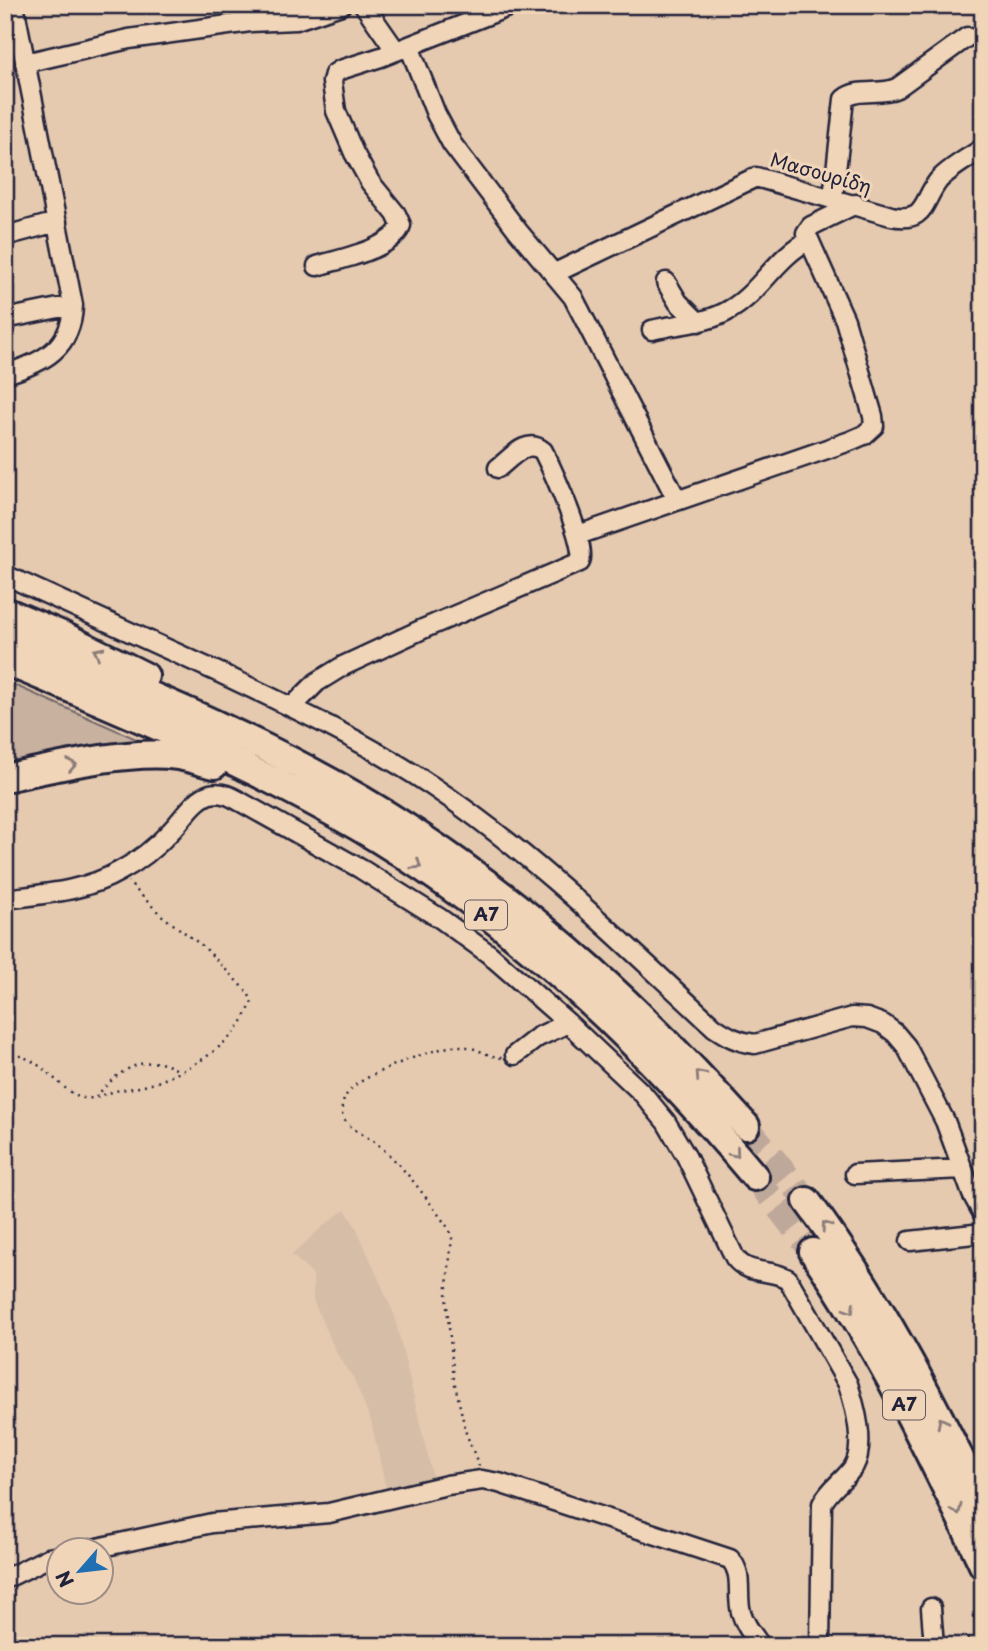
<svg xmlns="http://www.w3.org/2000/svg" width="988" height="1651" viewBox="0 0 988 1651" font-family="'Playpen Sans',sans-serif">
<rect width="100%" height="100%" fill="#e5cab0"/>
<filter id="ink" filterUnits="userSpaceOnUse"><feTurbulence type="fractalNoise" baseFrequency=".0143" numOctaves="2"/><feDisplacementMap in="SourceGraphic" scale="14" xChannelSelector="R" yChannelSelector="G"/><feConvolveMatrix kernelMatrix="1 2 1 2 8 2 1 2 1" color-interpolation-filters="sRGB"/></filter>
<g filter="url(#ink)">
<path fill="#d6bda7" d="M345 1209 357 1229 394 1314 434 1482 387 1493 371 1421 353 1377 337 1354 313 1300V1275L292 1255 322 1227Z"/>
<path fill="#c8b19f" stroke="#756a6d" stroke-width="2" d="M5 681 141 741 72 750 5 765Z"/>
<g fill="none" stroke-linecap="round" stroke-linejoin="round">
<path stroke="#bea899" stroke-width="26" stroke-dasharray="26 13" stroke-linecap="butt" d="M746 1126 807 1201
M755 1177 813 1252"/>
<defs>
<path id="minor" d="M364 5 396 51
M250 22 277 5
M409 46 436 114 452 144 518 231 573 297 677 500
M25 63 129 39 250 22 296 20 341 5
M833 198 844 99C858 87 880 96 897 88L967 37
M5 236 57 222
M317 266C339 259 394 249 401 225L396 214 370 182 354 153 336 111 332 82 334 74 340 70 381 57 513 5
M555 273 756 177 891 216C926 223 922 202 938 181 949 168 969 158 983 148
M666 282 678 302 698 322
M5 319 73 305
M652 330C679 323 708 324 731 309 761 291 777 256 809 240
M5 374C43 363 72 348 73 305L14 5
M578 535 850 441 864 435 874 426 873 416 845 320 806 233 811 226 856 204
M5 575C78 608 150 641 222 674 294 708 366 742 432 786 535 855 623 943 714 1027 727 1036 738 1042 755 1044L852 1017 867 1018 883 1024 895 1033 906 1046 945 1121 972 1194 983 1214
M292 707 317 682 343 666 425 628 580 562C588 547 552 469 543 451 527 437 511 458 498 468
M5 899C44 894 86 891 120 871 139 861 157 846 171 831 183 819 194 799 210 794 222 791 232 797 241 802L361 869 441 919 489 954 568 1023 643 1094 666 1122 686 1156 735 1258C749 1276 770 1268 788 1279L848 1384C855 1406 866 1444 854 1466 845 1480 830 1488 822 1504L820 1646
M515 1055 538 1037 568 1023
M855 1174 963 1169
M910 1241 983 1233
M88 1550 212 1523 329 1513 447 1485 482 1480 499 1483 730 1559C744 1574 736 1594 741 1612 745 1626 753 1635 761 1646
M5 1579 48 1558 60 1556
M931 1608 934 1646"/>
<path id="highway" d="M5 611 62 635 145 676
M5 635C145 692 288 749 414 832 539 914 647 1016 746 1126
M5 661C126 712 247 762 360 828 512 918 642 1042 755 1177
M5 778C52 768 131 749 177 756 189 758 202 762 214 765
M807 1201C878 1296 932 1399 983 1505
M813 1252C880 1350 932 1457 983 1565"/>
</defs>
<use href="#minor" stroke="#22223b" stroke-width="23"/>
<use href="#highway" stroke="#22223b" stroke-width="32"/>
<path stroke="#22223b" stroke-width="2.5" stroke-dasharray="2 5" stroke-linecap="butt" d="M5 1054C42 1053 59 1093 84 1098 94 1100 105 1094 115 1091 131 1088 147 1087 162 1080 199 1065 239 1040 252 1001L248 993 204 947 161 915 128 882
M96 1097C117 1071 147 1050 179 1071
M479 1466 466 1433 454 1380 446 1296 452 1238 449 1229C427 1199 405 1167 376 1143 366 1135 348 1129 343 1117 339 1108 345 1094 352 1088 366 1074 436 1047 456 1046 474 1045 485 1056 502 1058
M967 1646 968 1633"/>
<use href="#minor" stroke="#f1d5b8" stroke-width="18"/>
<use href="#highway" stroke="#f1d5b8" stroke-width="26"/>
</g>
<defs><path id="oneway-chevron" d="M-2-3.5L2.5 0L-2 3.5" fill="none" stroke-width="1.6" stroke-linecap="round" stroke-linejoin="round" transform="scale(1.75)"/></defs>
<g stroke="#8a7c7a">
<use href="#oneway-chevron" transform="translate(98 652) rotate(-154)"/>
<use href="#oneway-chevron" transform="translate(72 765) rotate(-9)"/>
<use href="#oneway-chevron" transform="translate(417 865) rotate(34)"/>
<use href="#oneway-chevron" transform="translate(700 1075) rotate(-132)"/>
<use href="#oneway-chevron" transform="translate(735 1153) rotate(50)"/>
<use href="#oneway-chevron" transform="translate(826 1226) rotate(-127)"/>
<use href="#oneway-chevron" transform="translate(850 1309) rotate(58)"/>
<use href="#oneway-chevron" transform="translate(942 1422) rotate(-117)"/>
<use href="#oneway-chevron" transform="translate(957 1510) rotate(65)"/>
</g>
</g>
<g text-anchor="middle" stroke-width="6" stroke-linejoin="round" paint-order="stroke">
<g fill="#f1d5b8" stroke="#605860" stroke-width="2">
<rect x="465" y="900.5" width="42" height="29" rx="5"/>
<rect x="883" y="1390.5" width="42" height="29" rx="5"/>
</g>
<g font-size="18" font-weight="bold" fill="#22223b">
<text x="486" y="921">Α7</text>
<text x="904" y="1411">Α7</text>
</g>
<g font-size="19" fill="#22223b" stroke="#f1d5b8">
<text transform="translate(821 173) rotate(16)" y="7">Μασουρίδη</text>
</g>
</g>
<rect width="988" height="1651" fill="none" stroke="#f1d5b8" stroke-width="28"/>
<rect x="14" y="14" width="960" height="1623" fill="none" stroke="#22223b" stroke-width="2.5" filter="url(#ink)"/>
<g transform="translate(80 1571) rotate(242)"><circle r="33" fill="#f1d5b8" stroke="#9e8d86" stroke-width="2"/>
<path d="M0-5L12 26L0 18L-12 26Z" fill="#1f6fb2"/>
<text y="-10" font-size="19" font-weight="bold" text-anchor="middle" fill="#22223b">N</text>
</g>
</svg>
